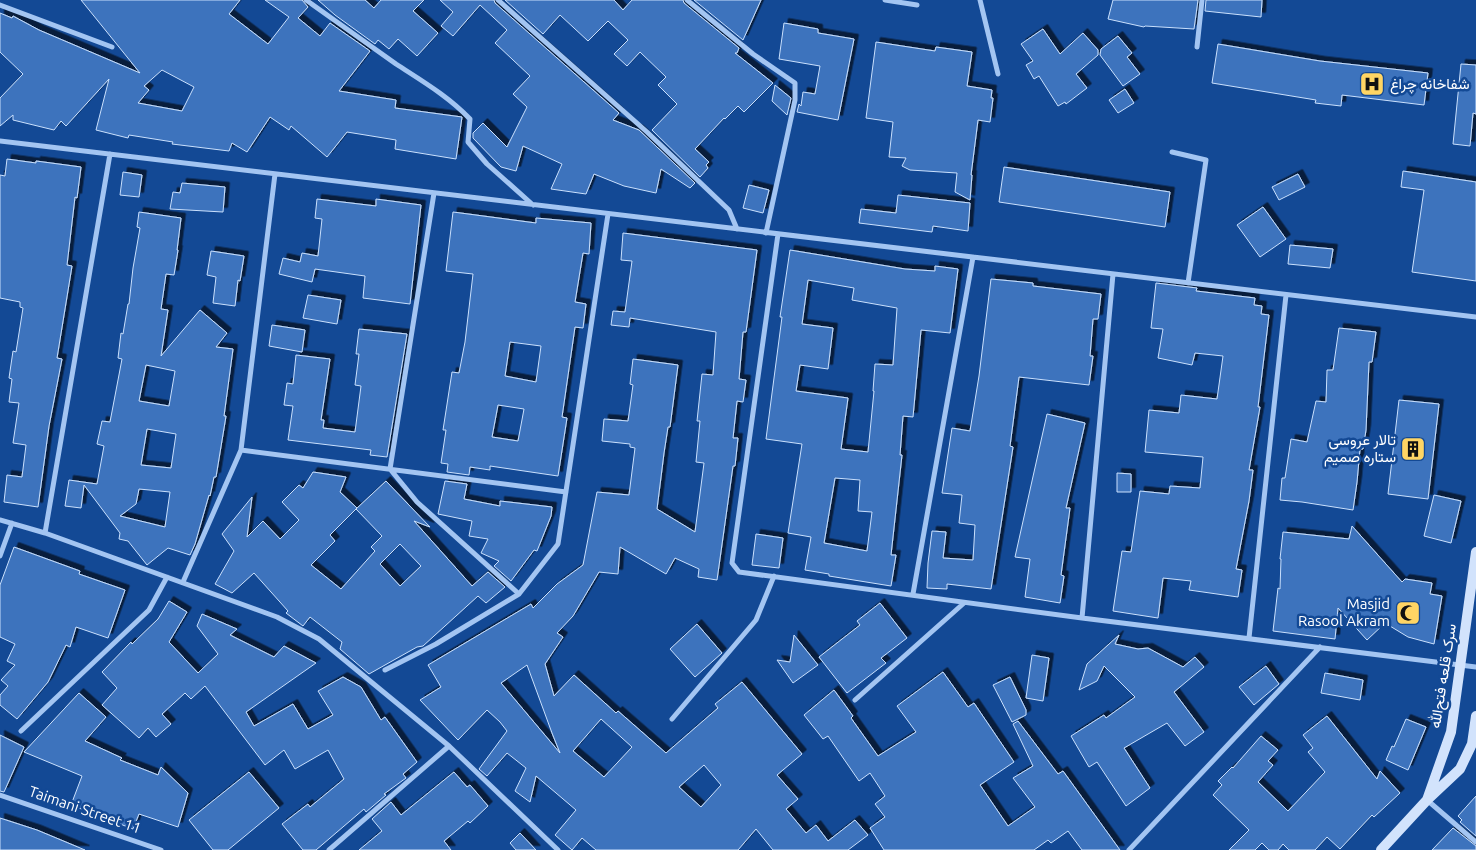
<svg xmlns="http://www.w3.org/2000/svg" width="1476" height="850" viewBox="0 0 1476 850" font-family="Ubuntu,Vazirmatn,sans-serif">
<defs>
<filter id="shadow"><feDropShadow dx="4.5" dy="-4.5" stdDeviation="0" flood-color="#0009"/></filter>
</defs>
<rect width="100%" height="100%" fill="#134995"/>
<path fill="#3c73bd" stroke="#cae0fd" fill-rule="evenodd" filter="url(#shadow)" d="M81 0H240L229 14 268 44 289 17 265 0H302L308 7 298 18 320 36 330 23 370 51 339 91 396 100 395 108 462 117 456 159 395 149 396 140 347 132 327 157 291 126 289 130 270 117 247 152 232 143 229 151 172 144 173 142 129 135 128 138 96 130 109 79 66 126 61 121 54 130 13 120V115L0 126V98L23 74 0 52V13L12 18 13 16 39 30 140 73ZM162 70 194 87 182 111 138 103 149 90 144 86Z
M318 0H365L374 8 381 0H424L413 11 438 33 417 56 398 39 389 49 378 40 375 44 335 15Z
M440 0H494L495 3 619 113 613 120 639 130 695 183 690 188 661 169 656 193 624 186 594 174 586 194 551 189 562 164 523 146 516 171 501 167 473 138V133L483 123 507 147 527 107 513 94 530 76 495 43 507 30 480 5 453 36 441 26 453 12Z
M505 0H614L623 10 632 0H683L684 3 739 48 737 53H735L773 83 744 112 738 106 725 119 724 118 695 149 709 162 706 165 708 168 700 177 652 130 677 104 658 85 666 77 640 52 627 66 614 54 628 40 608 21 588 41 560 15 543 34Z
M694 0H761L743 40Z
M1113 0H1198L1194 29 1145 26 1144 27 1108 19Z
M1206 0H1262L1261 17 1205 11Z
M784 23 818 29V33L854 39 838 120 797 112 799 104 801 106 803 92 815 94 820 66 779 59Z
M1043 29 1060 54 1083 33 1098 50V55L1076 74 1087 88 1066 104 1065 102 1058 106 1039 76 1034 79 1026 65 1033 61 1021 44Z
M1118 36 1132 53 1127 57 1140 74 1123 86 1100 55 1101 49Z
M876 42 935 51 936 47 972 52 967 86 992 90 991 98H993L990 122 978 120 971 175H972L970 200 955 192 957 173 910 170 902 166 906 158 889 157 893 122 866 118Z
M1218 44 1320 61 1428 73 1424 105 1342 95 1341 106 1315 103 1316 100 1212 83Z
M1461 64 1476 65V114L1473 113 1470 146 1453 144Z
M775 85 791 98 787 115 772 101Z
M1125 89 1134 103 1118 113 1109 100Z
M7 159 36 163V161L81 167 77 198 75 197 67 265 72 266 57 358 62 359 49 426 38 507 4 502 7 475 22 477 26 445 13 443 19 403 9 402 12 379 9 378 13 351 16 352 23 308 20 307V302L0 298V175L5 176Z
M1004 167 1170 192 1165 227 999 202Z
M1403 171 1476 182V281L1412 272 1424 190 1401 187Z
M123 172 142 175 139 197 120 195Z
M1298 174 1305 187 1279 200 1272 187Z
M182 183 225 187 223 212 170 209 173 192 180 193Z
M749 185 769 190 763 213 743 208Z
M898 195 970 203 968 231 933 226 932 232 859 223 861 209 896 213Z
M317 199 376 206V199L421 205 410 304 363 298 365 276 315 269 312 282 279 274 283 258 300 262 302 253 318 256 322 219 315 218Z
M1263 207 1286 239 1260 257 1237 225Z
M139 212 181 218 177 250H178L174 275 166 274 161 309 168 310 161 356 200 310 227 333 216 347 233 349 224 416H226L216 477H214L210 496 209 495 195 544 190 555 168 548 147 565 128 541 119 539 120 533 84 485 81 508 65 506 69 480 97 484 104 446 97 444 102 421 110 422 122 359 118 358 121 333 123 334 128 304H129L133 268 140 228 137 227ZM146 365 175 371 169 406 139 401ZM147 429 176 434 171 468 141 465ZM139 489 170 492 165 527 120 516 136 504Z
M453 212 536 223V218L591 223 589 254 583 253 575 302 586 304 583 328 575 327 562 417 567 418 558 476 490 466V470L470 467 469 475 447 472 448 464 441 463 446 430H443L452 372 459 373 465 342 473 274 446 271ZM510 342 541 346 536 382 505 376ZM498 405 524 409 518 441 492 437Z
M623 233 757 250 746 332H743L739 379 746 380 743 402 737 401 733 438H738L735 466H733L717 580 698 577 699 569 675 558 666 574 620 547 618 574 599 572 573 616 557 633 563 637 545 664 554 696 574 675 616 713 618 711 666 753 718 708 715 704 742 682 802 754 777 775 798 799 786 809 806 833 816 825 828 841 855 820 868 835 848 850H773L756 829 738 850H596L582 838 572 850 555 835 576 810 536 776 530 802 515 791 526 768 507 753 487 776 479 769 507 731 500 722 487 710 458 740 420 700 441 687 428 665 531 604 533 608 557 584 583 565 597 492 629 495 635 448 630 447V444L602 441 604 419 628 421 633 385 630 384 633 359 678 365 670 427H668L664 453 657 509 695 532 704 463 696 462 700 421H697L702 374 713 375 716 332 630 318 629 327 611 325 613 311 625 312 632 261 621 260ZM527 665 552 733 560 753 501 683ZM601 719 632 747 604 777 573 751ZM704 765 721 785 701 807 679 787Z
M1290 245 1333 249 1330 268 1288 264Z
M790 250 905 269 935 271V266L958 269 950 333 921 330 913 417 903 416 900 455H902L891 555H896L891 586 829 576V574L805 570 811 537 788 533 802 444 766 439 782 317H780ZM808 280 854 288 852 300 897 308 893 365 875 364 873 391H874L868 452 841 449 848 398 796 391 800 365 828 369 833 328 802 324ZM835 478 860 480 858 511 872 512 867 551 824 543Z
M211 251 244 256 240 281 238 280 235 306 213 303 216 277 207 275Z
M991 279 1033 283V286L1101 294 1098 319H1093L1090 356H1093L1089 385 1019 377 1010 446 1013 447 991 589 947 584V589L927 588 928 563 932 531 946 532 943 558 973 560 975 525 959 523 962 495 942 493 952 428 970 431 979 376Z
M1156 283 1197 288 1196 291 1255 298 1254 305 1262 306 1261 314 1269 315 1258 407H1260L1249 470H1253L1249 501 1236 569 1242 570 1238 597 1189 590 1191 581 1163 578 1158 618 1113 611 1122 551 1131 552 1140 491 1169 494 1170 486 1200 488 1203 457 1145 452 1149 410 1179 413 1181 395 1217 399 1223 356 1195 353 1192 365 1158 358 1163 329 1151 328Z
M308 295 341 300 337 324 303 318Z
M272 325 305 330 302 352 269 346Z
M1339 328 1376 332 1372 362H1369L1366 430 1363 449H1360L1357 482 1353 510 1302 502 1280 500 1282 478H1285L1291 439 1307 442 1316 401 1326 402 1327 370H1333Z
M359 329 407 334 387 457 370 455 371 450 288 440 293 406 284 405 287 383 293 384 296 355 330 359 321 420H324L323 428 355 432 361 386 355 385 359 354H356Z
M1399 400 1439 404 1428 499 1388 494Z
M1047 414 1085 423 1066 508H1070L1061 575 1064 576 1060 603 1025 597 1030 559 1015 557Z
M313 472 346 477 340 492 357 508 330 535 335 541 311 565 341 589 375 551 371 547 382 536 356 509 386 481 430 527 414 521 472 586 488 572 505 587 486 603 478 596 423 646 417 647 369 674 340 649 342 642 310 617 303 626 286 613 288 611 254 573 232 593 215 584 234 551 222 534 252 497 247 537 263 521 280 539 299 520 282 502 299 485 303 488ZM400 544 421 566 400 586 380 564Z
M1117 473 1131 474V492H1117Z
M445 481 467 484 464 499 500 506V501L552 507 551 516 537 551 534 550 511 581 494 566 499 561 481 553 488 539 469 536 472 521 438 514Z
M1434 495 1461 501 1451 543 1424 536Z
M1352 526 1402 582 1405 579 1432 583 1430 594 1442 596 1434 644 1408 637 1385 623 1367 640 1338 608 1335 639 1273 631 1278 588 1280 589 1281 559H1280L1283 532 1349 539Z
M756 534 783 538 779 568 752 565Z
M14 547 80 571 79 574 125 590 108 638 76 627 70 647 66 645 48 682 17 719 0 705V695L8 686 1 680 15 665 7 661 15 644 0 637V585Z
M169 601 187 612 169 642 198 673 218 654 197 626 202 614 237 629 230 635 274 657 284 646 316 663 246 712 254 726 293 704 308 729 333 715 318 691 343 677 361 687 381 720 385 717 417 762 403 774 406 778 384 794 386 795 366 812 364 809 316 850H303L282 824 308 804 310 807 344 779 328 750 295 769 284 750 265 765 205 686 191 699 185 693 162 714 171 724 156 737 148 728 139 738 102 705 117 688 102 672 131 642 132 644 158 619Z
M880 603 907 638 881 658 886 663 847 693 819 657 860 625 857 621Z
M697 624 722 653 695 677 670 649Z
M794 635 818 665 793 683 777 660 790 662Z
M1119 635 1115 644 1138 649 1148 648 1183 667 1195 657 1204 667 1174 692 1204 732 1185 746 1167 723 1124 748 1150 788 1126 806 1097 762 1089 767 1071 736 1104 715 1106 718 1135 697 1104 666 1097 681 1079 690 1087 664Z
M1032 655 1049 658 1043 701 1026 698Z
M1266 666 1279 684 1254 705 1239 687Z
M943 672 968 707 974 703 1014 762 980 785 1008 826 1035 807 1013 778 1033 766 1013 724 1018 721 1058 774 1063 771 1120 850H1082L1068 831 1051 843 1048 840 1034 850H884L870 828 885 817 875 804 885 796 870 773 859 781 828 736 823 739 804 715 834 690 853 716 851 718 878 756 916 732 897 706Z
M1325 673 1363 680 1360 700 1321 693Z
M1010 677 1026 710V715L1012 722 993 685Z
M79 693 106 717 85 741 122 758 120 760 158 775 161 767 188 793 178 827 139 814 133 829 71 805 82 776 24 752Z
M1327 716 1377 779 1380 771 1400 793 1374 817 1372 815 1340 849 1327 837 1315 850H1289L1283 844 1278 850H1269L1262 843 1255 850H1229L1249 830 1213 795 1222 785 1218 781 1232 767 1233 768 1261 736 1278 750 1268 761 1273 765 1258 782 1288 811 1325 772 1308 752 1313 748 1303 735Z
M1406 719 1426 727 1408 770 1386 760 1392 746 1394 747Z
M0 735 24 747 4 792 0 791Z
M249 772 279 808 228 850H213L189 820Z
M454 772 467 787 470 785 488 806 470 823 468 821 444 841 451 850H359L382 831 372 819 391 802 401 815Z
M1476 796V836L1460 822 1462 820 1458 816Z
M0 818 37 830 85 850H0Z
M1453 828 1476 846V850H1432Z
M520 833 536 850H516L510 843Z"/>
<g fill="none" stroke-linecap="round" stroke-linejoin="round">
<path stroke="#a3c5f2" stroke-width="5" d="M306 0C336 21 366 43 396 64 422 81 448 96 470 119L468 142 487 164 533 205
M498 0 647 132 729 210 737 229
M687 0 753 54 795 83V100L766 233
M885 0 917 5
M980 0 998 74
M0 5 112 47
M1197 47 1202 0
M0 141 1476 317
M1172 152 1206 160 1188 283
M434 193 390 469 417 502 519 594
M778 234 732 563 739 572 1082 618 1476 667
M241 450 566 492
M0 520 45 533 277 617 319 639 449 746 558 850
M45 533 110 154
M0 556 12 523
M183 582 241 450 275 174
M913 594 973 257
M1082 618 1113 274
M1249 638 1286 295
M385 670 436 644 519 594 558 544 608 214
M855 700 964 603
M672 719 756 620 774 576
M21 731 149 610 167 577
M0 795 161 850
M1427 800 1476 842
M329 850 449 746
M1129 850 1320 647"/>
<path stroke="#d2e3fc" stroke-width="10" d="M1427 800 1451 732 1476 552
M1381 850 1427 800 1460 769 1472 744 1476 716"/>
</g>
<defs>
<symbol id="hospital-square" viewBox="-11 -11 22 22"><rect x="-9" y="-9" width="18" height="18" rx="4" fill="#ffd564" stroke="#134995"/><path d="M-5-5h3v3.5h4V-5h3V5h-3V1.5h-4V5h-3Z" fill="#111"/></symbol>
<symbol id="building-square" viewBox="-11 -11 22 22"><rect x="-9" y="-9" width="18" height="18" rx="4" fill="#ffd564" stroke="#134995"/><path d="M-4-6H4V6H1V3H-1V6H-4ZM-2.5-4.3h1.7v1.8h-1.7ZM.8-4.3h1.7v1.8H.8ZM-2.5-1h1.7V.8h-1.7ZM.8-1h1.7V.8H.8Z" fill="#111"/></symbol>
<symbol id="mosque-square" viewBox="-11 -11 22 22"><rect x="-9" y="-9" width="18" height="18" rx="4" fill="#ffd564" stroke="#134995"/><path d="M3.5-4.9A6 6 0 1 0 3.5 4.9A5 5 0 1 1 3.5-4.9Z" fill="#111"/></symbol>
</defs>
<g fill-rule="evenodd">
<use href="#hospital-square" x="1358" y="70" width="28" height="28"/>
<use href="#building-square" x="1399" y="435" width="28" height="28"/>
<use href="#mosque-square" x="1394" y="599" width="28" height="28"/>
</g>
<g text-anchor="middle" stroke-width="5" stroke-linejoin="round" paint-order="stroke">
<g font-size="15" fill="#fff" stroke="#134995" text-anchor="end">
<text x="1390" y="89" text-anchor="start">شفاخانه چراغ</text>
<text x="1396" y="445">تالار عروسی<tspan x="1396" dy="17">ستاره صمیم</tspan></text>
<text x="1390" y="609">Masjid<tspan x="1390" dy="17">Rasool Akram</tspan></text>
</g>
<g font-size="15" fill="#fff" stroke="#134995">
<text transform="translate(1443 676) rotate(-81)" y="5">سرک قلعه فتح‌الله</text>
<text transform="translate(85 810) rotate(19)" y="5">Taimani Street 11</text>
</g>
</g>
</svg>
